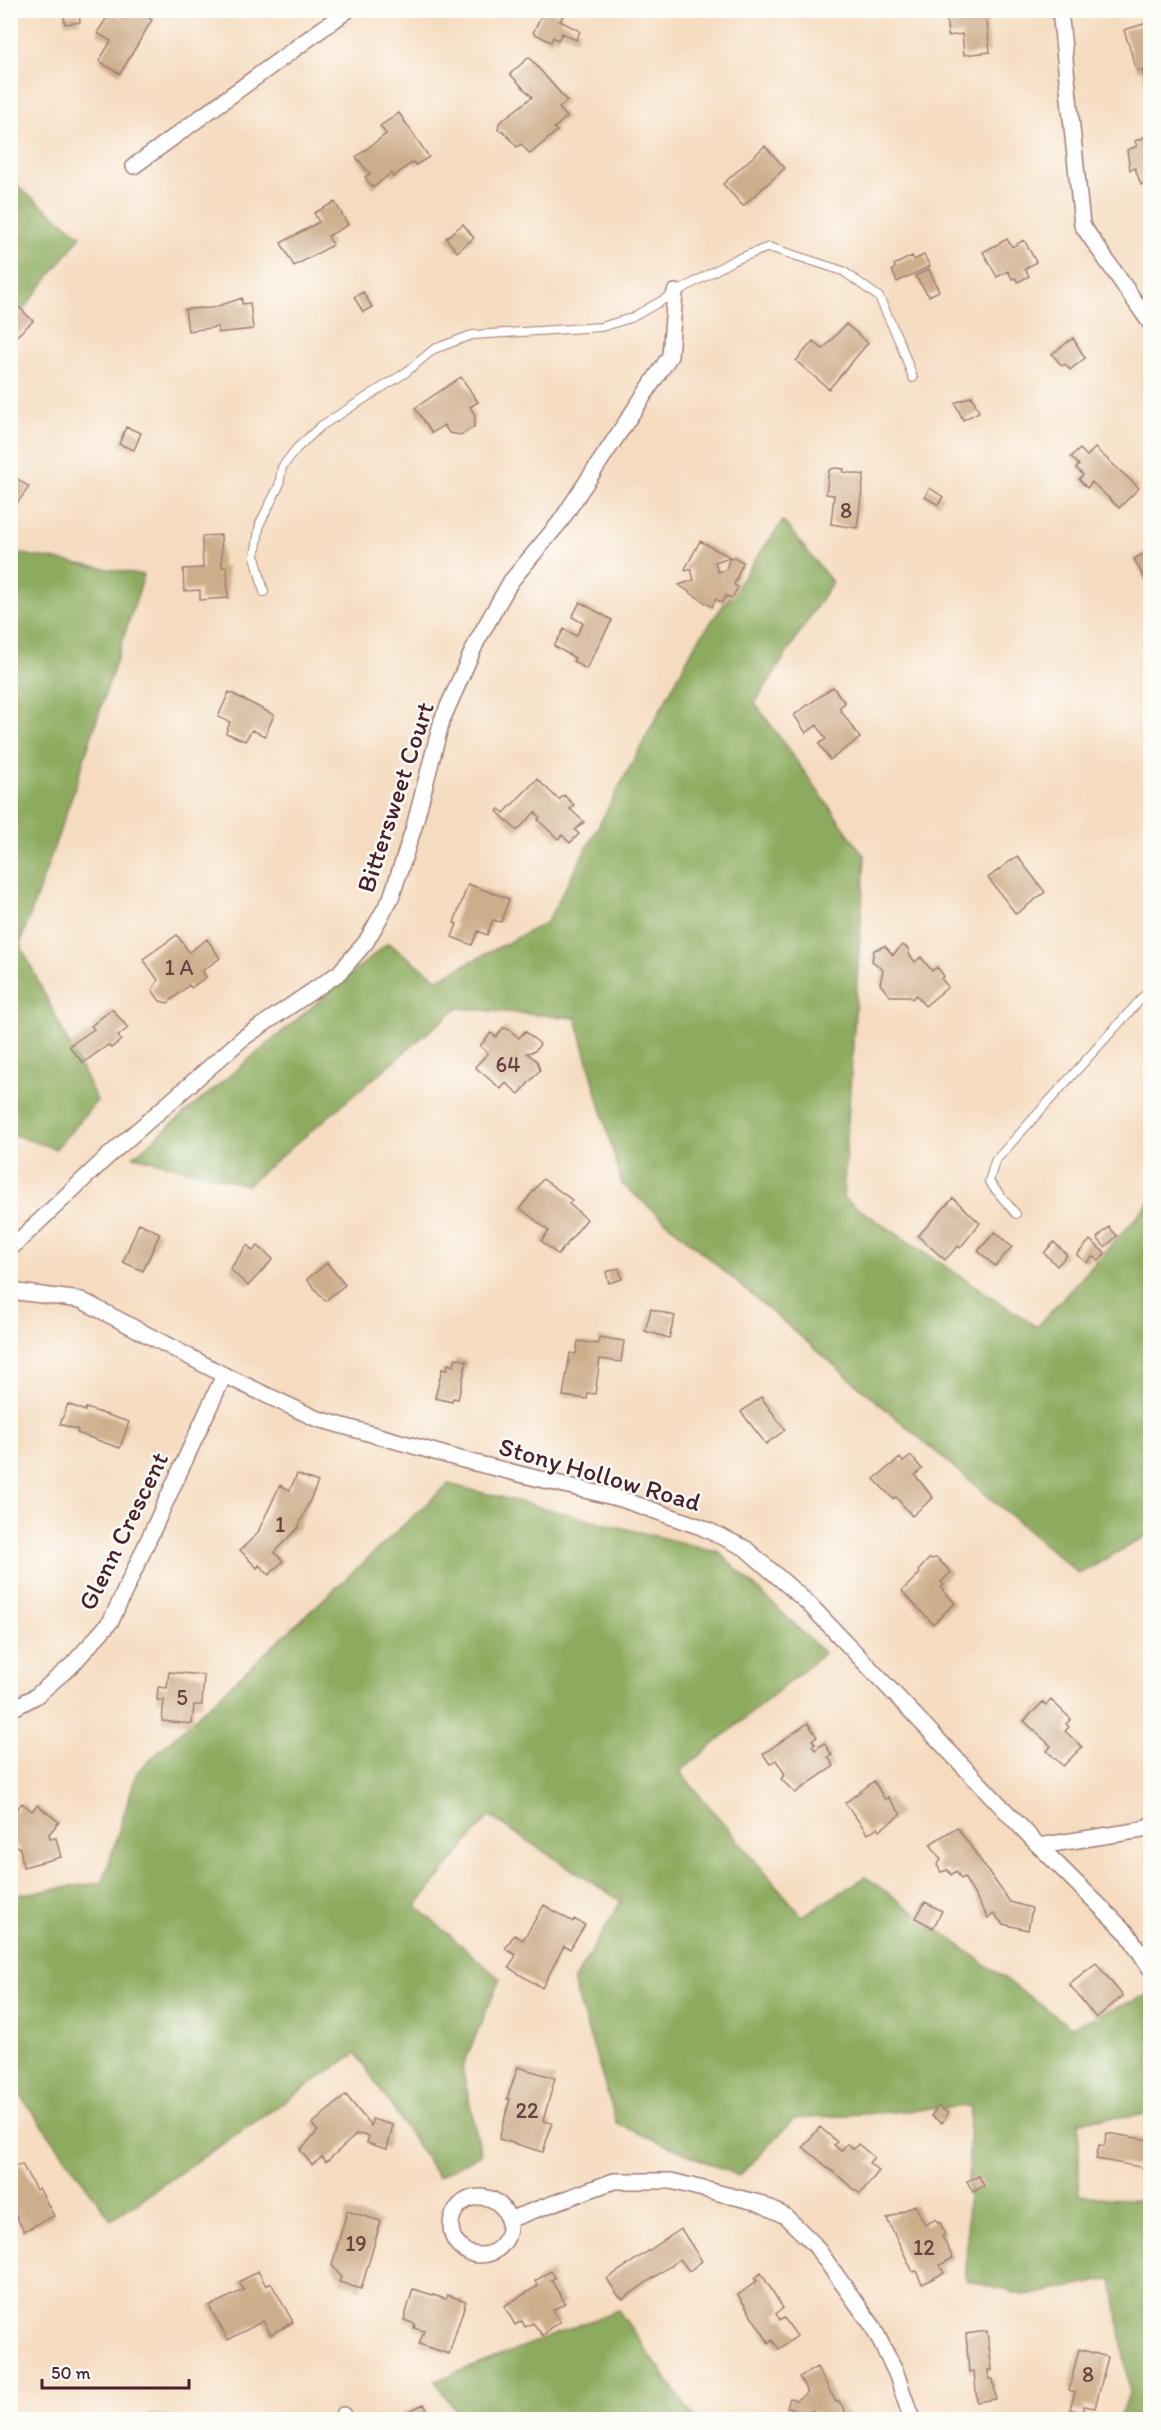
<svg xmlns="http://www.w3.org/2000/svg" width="1161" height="2430" viewBox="0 0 1161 2430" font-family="Itim,sans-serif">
<rect width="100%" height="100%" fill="#fdfcf7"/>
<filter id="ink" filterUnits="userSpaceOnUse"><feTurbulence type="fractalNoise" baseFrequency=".0167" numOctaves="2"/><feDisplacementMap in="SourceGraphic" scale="12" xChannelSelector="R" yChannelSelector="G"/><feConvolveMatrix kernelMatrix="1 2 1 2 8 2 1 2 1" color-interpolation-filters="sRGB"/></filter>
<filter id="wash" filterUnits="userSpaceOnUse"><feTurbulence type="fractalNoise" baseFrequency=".008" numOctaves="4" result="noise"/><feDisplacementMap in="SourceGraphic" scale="24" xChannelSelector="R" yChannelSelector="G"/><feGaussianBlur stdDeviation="1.35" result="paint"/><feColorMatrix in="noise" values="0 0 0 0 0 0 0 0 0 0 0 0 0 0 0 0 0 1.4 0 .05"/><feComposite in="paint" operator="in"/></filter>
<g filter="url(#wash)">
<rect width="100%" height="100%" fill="#f5dbbf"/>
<path fill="#8dab5e" stroke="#6c6544" stroke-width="1.5" d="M10 181 81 236 11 325H10Z
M783 521 832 582 755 703 865 857 843 1198 1037 1327 1150 1202V1534L1079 1574 622 1184 576 1018 457 1008 247 1185 134 1156 388 943 438 979 547 922 695 645Z
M10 552 144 575 74 790 20 944 97 1101 56 1149 11 1134Z
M448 1484 719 1552 824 1653 680 1772 802 1916 866 1877 1071 2027 1150 1994V2114L1079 2121V2195L1150 2202V2419H1117L1130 2395 1112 2279 1026 2296 966 2280 970 2106 794 2119 739 2176 617 2124 573 1982 621 1901 489 1816 416 1906 500 1979 462 2068 481 2154 438 2177 356 2053 111 2220 11 2082 10 1896 103 1882 137 1772Z
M618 2310 695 2419H461L435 2381Z"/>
<g id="blocks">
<path fill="#cead8b" d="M126 10H136L152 20 120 74 99 61 111 41 97 33 111 11 121 18Z
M547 10 563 16 560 21 580 31 576 40 562 33 558 40 553 37 551 42 533 33 543 12Z
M946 10H989L986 13 990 52 964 55 962 34 948 36Z
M79 13 80 22 65 24 64 15Z
M1150 22V79L1145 81 1142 70 1137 71 1124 30Z
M529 57 567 101 559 108 567 117 554 128 557 131 530 154 521 144 517 147 503 131 498 130 499 123 532 97 510 74Z
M399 113 429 157 416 165 413 162 393 177 391 173 373 188 365 177 370 174 356 157 386 134 380 126Z
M1150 135V181L1141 185 1135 168 1130 170 1127 150 1137 146 1135 141Z
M765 146 785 168 743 206 723 184Z
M335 202 348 225 328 236 333 245 294 266 281 243 319 222 314 213Z
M463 224 474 238 457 252 446 238Z
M1007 239 1012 247 1024 240 1036 262 1025 269 1029 276 1018 282 1015 278 1012 279 1008 271 997 277 983 252Z
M924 255 930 266 897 282 892 270 895 268 894 265 912 256 914 260Z
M929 269 939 291 929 296 915 276Z
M363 292 372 307 363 312 354 297Z
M10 298 33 321 10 342Z
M242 298V304L250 303 253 329 218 333V327L188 331 185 309 212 308Z
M846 324 868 343 829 389 796 361 813 341 823 349Z
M1073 338 1085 358 1070 370 1065 364 1062 366 1052 354Z
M461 377 478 402 470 407 475 415 474 427 461 435 449 433 444 425 432 433 415 408Z
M972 396 979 412 963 420 955 403Z
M126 427 141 433 134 450 119 444Z
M1095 448 1139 488 1119 508 1092 482 1087 488 1079 479 1083 475 1076 468 1079 465 1071 457 1080 449 1087 456Z
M835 468 844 469 843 472 864 475 857 528 831 524 834 495 826 494 829 470Z
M16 478 29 487 10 513V483Z
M930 488 943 497 938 505 925 497Z
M221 535 222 567H227L228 598 200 600V590L184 591 183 569 203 568 202 536Z
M700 541 730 557 715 562 718 572 726 570 729 559 734 557 743 562 734 585 738 587 732 598 726 596 722 603 716 599 712 607 679 585 694 580 691 569 686 571 685 569Z
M1150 550V589L1134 559Z
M580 602 612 620 586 669 573 661 575 658 554 646 564 629 576 636 583 623 572 617Z
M833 687 845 703 839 708 860 738 830 760 819 744 826 739 817 725 806 733 794 715Z
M229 692 274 715 265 736 252 730 245 741 226 733 230 722 218 717Z
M537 779 559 800 564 795 574 805 570 809 584 822 575 830 579 834 570 843 562 835 558 839 538 820 540 817 535 812 517 831 497 811 499 809 504 813Z
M1017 856 1045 892 1016 914 988 878Z
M468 884 509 899 501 922 493 920 487 935 478 931 472 945 452 937 457 924 454 923Z
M177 935 189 952 207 939 220 958 202 971 206 977 191 988 189 985 168 1003 160 1001 152 990 158 980 143 959Z
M902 945 909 949V954L915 962 921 957 932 971 937 967 944 976 941 978 948 987 925 1006 916 995 912 999 909 996H890L880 984 883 970 872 961 874 950 885 946 893 955Z
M112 1009 128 1028 118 1036 121 1040 111 1048 108 1045 83 1063 69 1046 94 1029 91 1026Z
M503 1028 508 1029 519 1038 525 1031 540 1044 535 1051 527 1053 537 1061 540 1070 519 1094 506 1083 501 1089 475 1067 488 1053 480 1046 491 1033 496 1037Z
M543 1179 572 1200 569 1204 587 1219 558 1255 541 1241 549 1231 520 1208Z
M953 1198 980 1223 960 1248 958 1246 945 1260 918 1236Z
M139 1223 160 1233 143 1271 123 1262Z
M1109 1227 1117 1236 1105 1247 1097 1238Z
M995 1232 1012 1247 995 1266 978 1251Z
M1090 1240 1105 1253 1099 1261 1093 1256 1087 1263 1077 1255Z
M1054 1242 1067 1255 1057 1266 1044 1253Z
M247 1245 253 1251 258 1246 273 1259 248 1286 230 1269Z
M327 1263 345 1285 325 1301 307 1279Z
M619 1268 622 1279 609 1283 606 1272Z
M651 1309 675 1316 669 1338 645 1331Z
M599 1337 624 1341 621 1362 600 1359 595 1394 588 1393 587 1399 563 1396 570 1353 576 1354 578 1341 598 1344Z
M456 1358 467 1361 458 1399 453 1398 452 1402 435 1398 442 1369 447 1370 448 1364 454 1366Z
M761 1397 785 1430 766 1444 741 1412Z
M68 1404 85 1411 86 1408 129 1422 120 1448 77 1433 78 1430 60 1424Z
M911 1456 922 1469 915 1475 933 1498 912 1516 896 1497 893 1499 874 1479 900 1458 903 1462Z
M297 1474 318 1482 298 1528 274 1552 283 1561 269 1575 259 1565 257 1568 240 1550 257 1534 280 1485 290 1490Z
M937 1558 951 1572 941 1582 944 1585 941 1588 955 1603 933 1624 902 1591 920 1573 918 1571 929 1559Z
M169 1672 204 1675 202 1705H194L192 1724 162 1721 164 1700H157L158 1687 167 1688Z
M1051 1700 1071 1719 1066 1724 1069 1727 1065 1731 1082 1747 1063 1766 1047 1751 1051 1746 1024 1721 1043 1702 1046 1705Z
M808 1723 817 1737 812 1740 815 1744 812 1746 815 1750 824 1743 832 1755 828 1757 834 1766 795 1793 781 1779 785 1774 776 1760 770 1764 763 1754Z
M874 1781 885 1800 888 1797 901 1814 880 1830 878 1827 868 1834 845 1803Z
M22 1803 32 1811 37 1805 59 1822 49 1834 50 1839 56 1838 61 1857 23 1867 20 1848 10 1841V1811L14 1813Z
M957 1827 1010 1902 1032 1908 1028 1930 1003 1924 994 1914 988 1918 964 1877 961 1879 956 1871 951 1875 948 1870 941 1872 937 1865 941 1860 930 1844Z
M925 1902 942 1911 933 1928 916 1918Z
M544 1905 573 1922 574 1919 585 1925 570 1949 564 1946 542 1988 509 1968 516 1955 505 1949 514 1935 523 1940Z
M1096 1963 1123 1996 1096 2018 1069 1984Z
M518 2067 555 2078 543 2121 552 2123 543 2152 499 2139 510 2099H507Z
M346 2095 371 2126 372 2119 393 2125 387 2149 367 2143 369 2136 357 2134 326 2162 322 2157 312 2165 300 2150 318 2131 312 2124Z
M938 2106 948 2113 942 2123 931 2116Z
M820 2127 837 2142 834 2145 841 2151 847 2144 854 2149 858 2144 874 2157 869 2163 879 2171 860 2194 803 2147Z
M1107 2133 1150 2140 1145 2168 1096 2159 1099 2145 1104 2146Z
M22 2164 36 2190 39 2188 54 2216 24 2231 15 2214 10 2216V2167Z
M979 2176 984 2186 973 2192 967 2181Z
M915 2205 925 2225 936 2219 938 2224 940 2222 945 2235 942 2236 953 2258 940 2265 944 2273 922 2284 916 2271 913 2272 887 2219Z
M347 2211 381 2221 361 2289 339 2282 341 2277 332 2265Z
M681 2229 702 2261 689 2271 680 2259 623 2299 618 2295 607 2279Z
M258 2271 266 2286 271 2283 293 2322 271 2335 263 2321 228 2340 209 2306 244 2290 239 2282Z
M551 2271 555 2278 551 2280 565 2303 553 2310 560 2322 550 2328 543 2336 533 2323 525 2327 522 2321 515 2325 504 2306 538 2286 535 2281Z
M761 2273 783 2308 776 2314 780 2320 784 2318 797 2336 779 2349 772 2340 769 2343 738 2295 757 2281 754 2278Z
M413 2289 446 2299 447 2295 466 2301 449 2354 419 2344 424 2331 414 2328 415 2324 404 2320Z
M987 2331 992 2370H988L989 2379H993L996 2399 977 2402 974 2371 969 2372 966 2334Z
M1079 2349 1108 2357 1095 2408 1084 2406 1083 2413 1070 2409 1075 2392 1069 2390Z
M817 2367 836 2402 839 2401 850 2420H819L813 2410 800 2420 793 2408 787 2407 790 2398 796 2400 808 2392 799 2377Z
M424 2404 430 2417 405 2420 402 2414Z
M149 2413 173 2417V2420H148Z"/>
</g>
</g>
<g filter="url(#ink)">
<use href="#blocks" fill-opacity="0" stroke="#a07d75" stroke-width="1.5"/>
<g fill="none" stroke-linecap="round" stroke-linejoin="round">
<defs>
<path id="service" d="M264 592 255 556 260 523 279 486 282 467 297 448 321 426 405 373 434 349 472 335 601 327 631 318 732 261 769 247 843 271 879 297 901 345 913 378
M1016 1214 989 1182 995 1161 1150 989"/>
<path id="minor" d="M1060 10 1082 225 1150 323
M134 166 348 10
M10 1249 106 1158 243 1038 339 973 366 942 391 898 414 827 442 720 477 641 511 581 560 522 670 356 675 292
M10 1291 81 1300 224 1375 315 1418 467 1461 621 1499 701 1527 745 1548 808 1603 1039 1846 1142 1830 1150 1825
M10 1710 36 1696 72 1665 111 1621 224 1375
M1039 1846 1128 1934 1150 1968
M451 2226a29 29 0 1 1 58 0a29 29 0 1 1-58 0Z
M508 2220 614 2181H671L759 2203 785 2216 814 2244 872 2325 896 2373 912 2420
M343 2415 345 2420"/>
</defs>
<use href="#service" stroke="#a07d75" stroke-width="10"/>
<use href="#minor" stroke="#a07d75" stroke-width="18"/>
<use href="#service" stroke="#fff" stroke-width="8"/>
<use href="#minor" stroke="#fff" stroke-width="15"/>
</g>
</g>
<g text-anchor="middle" stroke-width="5" stroke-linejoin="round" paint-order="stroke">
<g font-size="22" fill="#6b4243">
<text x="846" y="518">8</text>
<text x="179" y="975">1 A</text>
<text x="508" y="1072">64</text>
<text x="280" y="1532">1</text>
<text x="182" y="1705">5</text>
<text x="527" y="2118">22</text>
<text x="356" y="2251">19</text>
<text x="924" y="2255">12</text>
<text x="1088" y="2382">8</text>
</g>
<g font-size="26" fill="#4a1f2b" stroke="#fdfcf7">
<text transform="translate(395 797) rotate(-72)" y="9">Bittersweet Court</text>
<text transform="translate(600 1474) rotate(16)" y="9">Stony Hollow Road</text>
<text transform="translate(123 1531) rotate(-64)" y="9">Glenn Crescent</text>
</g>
</g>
<rect width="1161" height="2430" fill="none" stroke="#fdfcf7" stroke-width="36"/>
<path d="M42 2379v9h147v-9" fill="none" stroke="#4a1f2b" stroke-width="3"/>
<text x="51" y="2379" font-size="18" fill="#4a1f2b" stroke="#fdfcf7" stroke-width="4.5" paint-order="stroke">50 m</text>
</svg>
